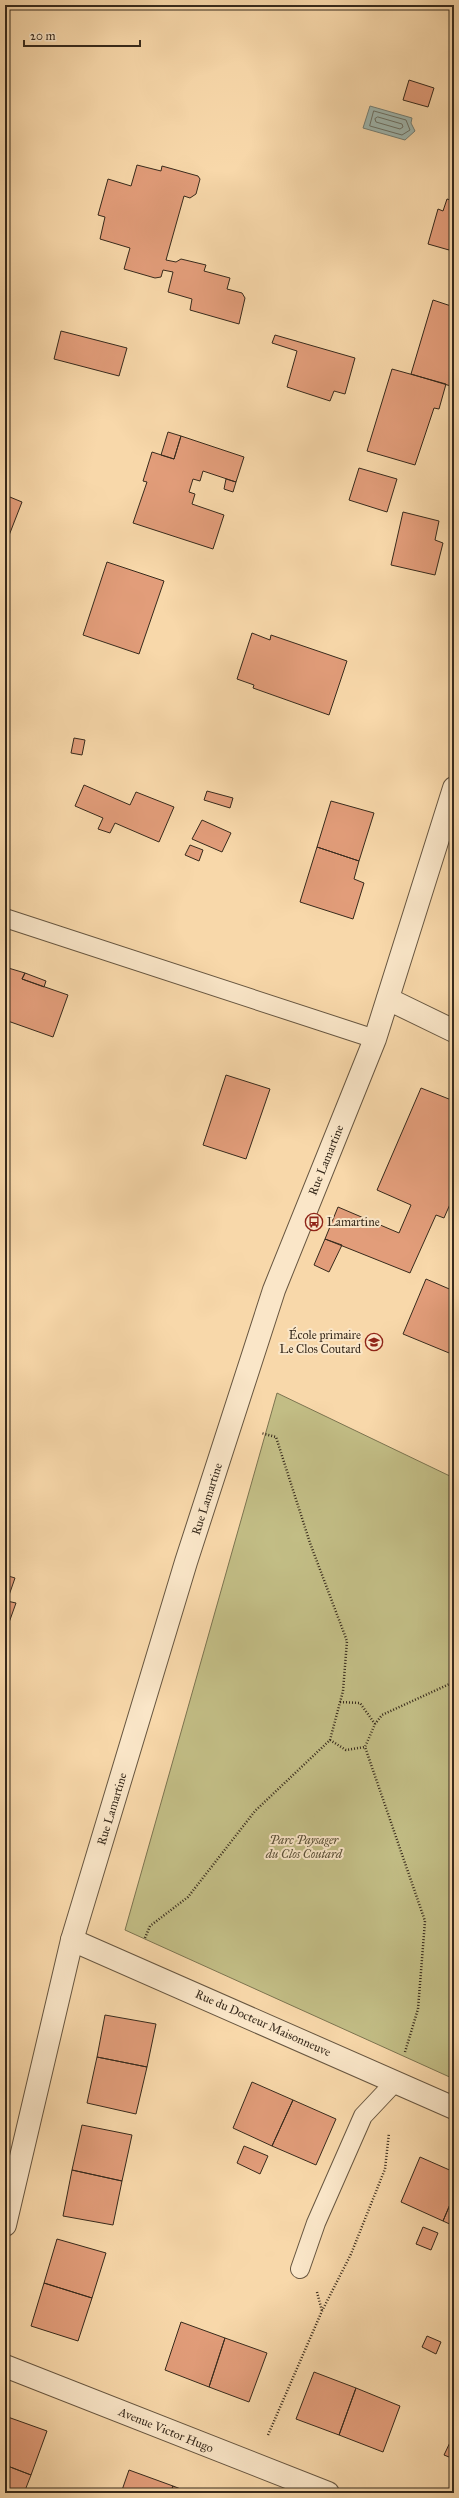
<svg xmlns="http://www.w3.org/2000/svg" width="459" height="2498" viewBox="0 0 459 2498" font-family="'IM FELL Great Primer',serif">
<rect width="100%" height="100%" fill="#f8d8aa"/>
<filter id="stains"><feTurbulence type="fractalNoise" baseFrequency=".005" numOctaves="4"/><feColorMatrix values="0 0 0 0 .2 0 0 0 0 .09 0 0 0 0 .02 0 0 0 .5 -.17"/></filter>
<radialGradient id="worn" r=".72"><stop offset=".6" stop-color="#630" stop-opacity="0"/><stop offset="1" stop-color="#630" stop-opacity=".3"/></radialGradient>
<path fill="#c2bd85" stroke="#7c7450" d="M277 1393 454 1478V2079L125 1930Z"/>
<path fill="#9fb8b1" stroke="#757f75" d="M370 106 412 118 411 123 415 131 405 140 363 128Z"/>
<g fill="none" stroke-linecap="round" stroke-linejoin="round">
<path stroke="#6b7166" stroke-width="1" d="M374 111 406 120 410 130 402 135 370 126Z
M378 117 402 124 403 127 400 129 376 122 375 119Z"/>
</g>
<path fill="#e29d7a" stroke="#372a1c" d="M409 80 434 88 428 107 403 100Z
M137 165 161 171 162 166 198 176 200 179 196 194 190 198 184 196 166 260 176 262 181 259 206 265 204 271 230 278 227 289 242 293 245 298 239 324 190 310 192 299 168 292 173 272 163 270 161 277 155 278 124 269 130 248 100 239 105 217 98 215 108 179 131 186Z
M447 199 454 201V234L449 250 428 244 438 209 443 211Z
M433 300 454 307V387L411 374Z
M61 331 127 348 119 376 54 359Z
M275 335 355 358 345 394 334 391 330 401 287 387 297 351 272 343Z
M392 369 446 384 439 409 434 408 415 465 367 451Z
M168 432 181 436 174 459 161 455Z
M181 436 244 457 236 482 203 471 200 481 193 479 189 492 195 494 192 504 224 515 213 549 133 523 147 482 143 481 152 452 174 459Z
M359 468 397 479 387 512 349 500Z
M226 479 236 482 233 492 224 489Z
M5 495 22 502 8 538 5 537Z
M403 512 439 521 435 540 443 543 435 575 391 565Z
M107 562 164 581 139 654 83 635Z
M252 633 270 640 271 635 347 661 329 715 253 688 254 685 237 679Z
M74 738 85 740 82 755 71 753Z
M84 785 130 805 136 792 174 807 159 842 115 823 110 833 98 829 103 818 75 806Z
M207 791 233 798 230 808 204 800Z
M331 801 374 813 359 861 317 847Z
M202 820 231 833 222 852 192 839Z
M190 845 203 850 199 861 185 855Z
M317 847 359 861 354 879 364 883 353 919 300 902Z
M5 967 25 973 22 979 68 995 53 1037 5 1020Z
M25 973 46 981 44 987 22 979Z
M226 1075 270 1089 246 1159 203 1145Z
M421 1088 454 1101V1195L444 1218 436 1215 410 1273 325 1239 338 1207 399 1233 411 1205 377 1190Z
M325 1239 342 1245 329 1272 314 1265Z
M426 1279 454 1291V1355L403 1334Z
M5 1575 15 1578 7 1601 16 1603 6 1631Z
M105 2015 156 2024 147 2067 97 2057Z
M97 2057 147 2067 136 2114 87 2103Z
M252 2082 293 2100 272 2146 233 2128Z
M293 2100 336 2119 316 2165 272 2146Z
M82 2125 132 2135 122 2181 72 2170Z
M244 2146 268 2156 260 2174 237 2163Z
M420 2157 454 2172V2195L443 2221 401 2202Z
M72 2170 122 2181 113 2225 63 2216Z
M454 2195V2226L443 2221Z
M423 2227 438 2233 431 2250 416 2244Z
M57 2239 106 2253 92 2298 44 2283Z
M44 2283 92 2298 78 2341 31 2326Z
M181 2322 225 2338 209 2387 165 2370Z
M427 2336 441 2342 436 2354 422 2347Z
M225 2338 267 2353 249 2402 209 2387Z
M314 2372 356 2388 339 2435 296 2419Z
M356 2388 400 2406 383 2452 339 2435Z
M5 2416 47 2431 31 2475 5 2465Z
M454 2434V2459L444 2455Z
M5 2465 31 2475 24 2493H5Z
M129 2470 173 2486 170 2493H121Z
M173 2486 191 2493H170Z"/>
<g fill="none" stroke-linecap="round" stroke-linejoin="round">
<defs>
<path id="service" d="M5 918 375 1039
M300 2269 316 2223 363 2116 395 2082"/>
<path id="minor" d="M388 999 454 1031
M72 1940 454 2108
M5 2366 328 2493"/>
<path id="tertiary" d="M5 2225 72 1940 186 1562 274 1290 375 1039 454 788"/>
</defs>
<use href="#service" stroke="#675640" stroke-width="20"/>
<use href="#minor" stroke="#675640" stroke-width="24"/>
<use href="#tertiary" stroke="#675640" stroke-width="24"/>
<path stroke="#372a1c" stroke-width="2.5" stroke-dasharray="1 2" stroke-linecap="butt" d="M340 1702 360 1703 375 1724
M330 1740 346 1750 365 1747
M145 1938 150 1926 188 1897 255 1811 330 1740 343 1691 347 1641 310 1543 276 1437 261 1433
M405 2052 418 2009 425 1921 365 1747 375 1724 382 1715 454 1682
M317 2292 322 2311
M268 2435 322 2311 351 2254 385 2169 389 2133"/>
<use href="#service" stroke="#fae6c8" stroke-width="18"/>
<use href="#minor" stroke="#fae6c8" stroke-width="22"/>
<use href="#tertiary" stroke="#fae6c8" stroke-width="22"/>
</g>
<defs>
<symbol id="bus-ring" viewBox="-11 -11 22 22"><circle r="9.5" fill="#fae6c8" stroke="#8f2418" stroke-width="1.5"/><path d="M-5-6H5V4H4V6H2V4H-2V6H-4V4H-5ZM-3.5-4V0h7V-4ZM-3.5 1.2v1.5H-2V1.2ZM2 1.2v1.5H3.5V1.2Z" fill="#8f2418"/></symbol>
<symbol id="school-ring" viewBox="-11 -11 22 22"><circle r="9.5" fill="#fae6c8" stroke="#8f2418" stroke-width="1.5"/><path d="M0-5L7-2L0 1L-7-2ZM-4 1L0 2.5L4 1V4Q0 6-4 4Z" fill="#8f2418"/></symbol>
</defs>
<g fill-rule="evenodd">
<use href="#bus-ring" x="304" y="1212" width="20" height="20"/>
<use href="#school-ring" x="364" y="1332" width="20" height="20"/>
</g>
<g text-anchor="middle" stroke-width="4" stroke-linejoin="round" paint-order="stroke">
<g font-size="12" fill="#372a1c" stroke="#fae6c8">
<text transform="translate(326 1160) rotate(-68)" y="4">Rue Lamartine</text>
<text transform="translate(207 1499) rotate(-72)" y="4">Rue Lamartine</text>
<text transform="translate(112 1809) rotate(-73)" y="4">Rue Lamartine</text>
<text transform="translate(263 2023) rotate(24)" y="4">Rue du Docteur Maisonneuve</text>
<text transform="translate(166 2430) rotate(22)" y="4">Avenue Victor Hugo</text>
</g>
<g font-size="12" fill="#372a1c" stroke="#fae6c8" text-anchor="start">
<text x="327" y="1226">Lamartine</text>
<text x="361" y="1339" text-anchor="end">École primaire<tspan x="361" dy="14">Le Clos Coutard</tspan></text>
</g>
<g font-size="12" font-style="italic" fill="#5a4f36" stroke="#fae6c8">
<text x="304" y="1844">Parc Paysager<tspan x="304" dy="14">du Clos Coutard</tspan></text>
</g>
</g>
<rect width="459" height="2498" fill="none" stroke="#f8d8aa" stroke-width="20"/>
<rect x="6" y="6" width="447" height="2486" fill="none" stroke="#372a1c" stroke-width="2"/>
<rect x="10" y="10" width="439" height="2478" fill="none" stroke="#372a1c"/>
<path d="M24 40v6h116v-6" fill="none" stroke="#372a1c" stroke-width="2"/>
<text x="30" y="40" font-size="12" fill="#372a1c" stroke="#fae6c8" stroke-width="3" paint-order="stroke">20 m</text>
<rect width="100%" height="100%" filter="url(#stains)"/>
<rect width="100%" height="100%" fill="url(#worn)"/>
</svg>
